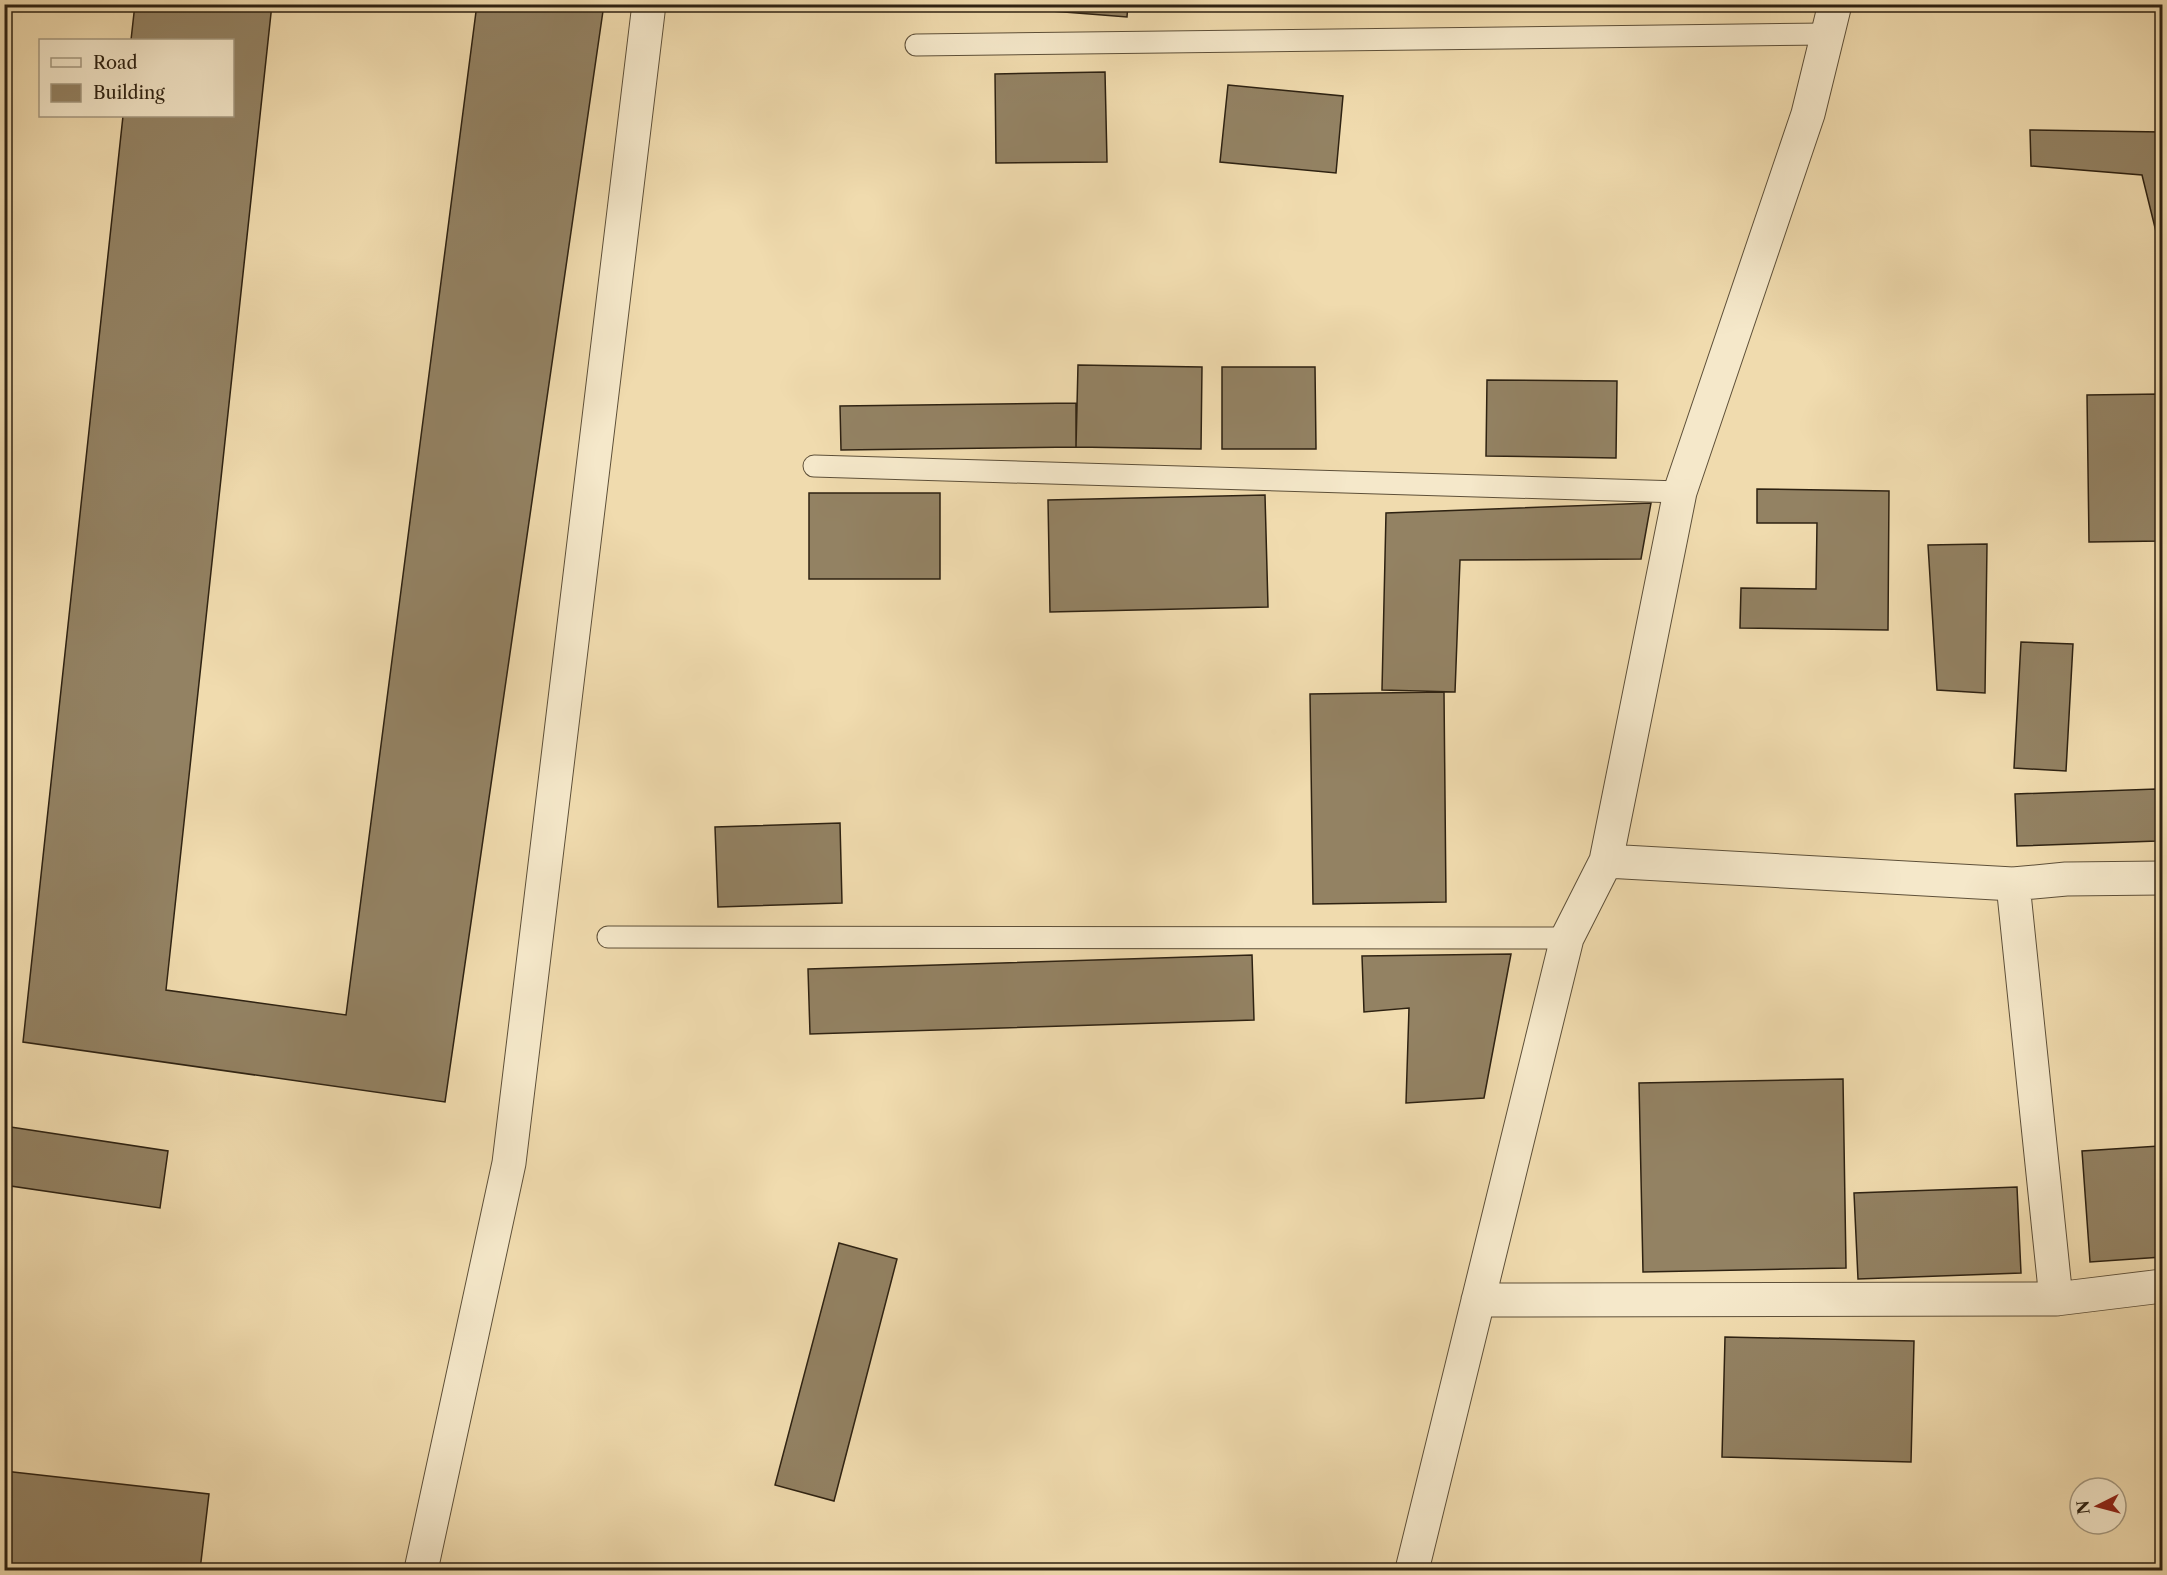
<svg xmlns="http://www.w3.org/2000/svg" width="2167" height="1575" viewBox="0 0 2167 1575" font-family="'Libre Caslon Text',serif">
<rect width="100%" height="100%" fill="#f0dbae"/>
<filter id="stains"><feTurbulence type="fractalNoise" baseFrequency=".00333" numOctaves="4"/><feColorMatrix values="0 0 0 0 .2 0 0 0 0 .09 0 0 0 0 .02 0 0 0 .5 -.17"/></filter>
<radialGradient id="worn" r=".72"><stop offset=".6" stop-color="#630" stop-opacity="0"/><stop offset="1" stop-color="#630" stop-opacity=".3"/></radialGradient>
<path fill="#938263" stroke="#2e2212" stroke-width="1.5" d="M135 4H272L166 990 346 1015 477 4H604L445 1102 23 1042 123 116H232V40H131Z
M1053 4H1128L1127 17 1052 11Z
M1105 72 1107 162 996 163 995 74Z
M1228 85 1343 96 1336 173 1220 162Z
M2030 130 2162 132V256L2142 175 2031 166Z
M1078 365 1202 367 1201 449 1076 447Z
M1222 367H1315L1316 449H1222Z
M1487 380 1617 381 1616 458 1486 456Z
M2162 394V541L2089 542 2087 395Z
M1076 403V447L841 450 840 406Z
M1757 489 1889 491 1888 630 1740 628 1741 588 1816 589 1817 523H1757Z
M809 493H940V579H809Z
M1265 495 1268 607 1050 612 1048 500Z
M1651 503 1641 559 1460 560 1455 692 1382 690 1386 513Z
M1987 544 1985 693 1937 690 1928 545Z
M2021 642 2073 644 2066 771 2014 768Z
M1444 692 1446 902 1313 904 1310 694Z
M2156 789 2157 841 2017 846 2015 794Z
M840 823 842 903 718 907 715 827Z
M4 933 10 934 4 977Z
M1511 954 1484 1098 1406 1103 1409 1008 1364 1012 1362 956Z
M1252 955 1254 1020 810 1034 808 969Z
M1843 1079 1846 1268 1643 1272 1639 1083Z
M4 1126 168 1151 160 1208 4 1185Z
M2159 1146 2162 1257 2090 1262 2082 1151Z
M2017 1187 2021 1273 1858 1279 1854 1193Z
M839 1243 897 1259 834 1501 775 1485Z
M1725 1337 1914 1341 1911 1462 1722 1457Z
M4 1471 209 1494 200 1570H4Z"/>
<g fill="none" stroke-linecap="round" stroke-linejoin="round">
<defs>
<path id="lane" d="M916 45 1827 34
M814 466 1680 492
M608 937 1567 938"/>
<path id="street" d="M1835 4 1808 114 1680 492 1606 861 2013 884 2066 879 2162 878
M2013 884 2056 1299 2162 1286
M1478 1300 2056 1299
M421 1570 509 1163 649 4
M1412 1570 1567 938 1606 861"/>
</defs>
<use href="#lane" stroke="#5e5039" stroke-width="23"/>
<use href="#street" stroke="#5e5039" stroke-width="35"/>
<use href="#lane" stroke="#f5e8ca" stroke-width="21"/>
<use href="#street" stroke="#f5e8ca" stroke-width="33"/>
</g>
<rect width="2167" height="1575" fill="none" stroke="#f0dbae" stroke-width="24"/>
<rect x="6" y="6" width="2155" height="1563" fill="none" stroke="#2e2212" stroke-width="3"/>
<rect x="12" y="12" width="2143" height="1551" fill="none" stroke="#2e2212" stroke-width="1.5"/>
<rect x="39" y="39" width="195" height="78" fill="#f5e8ca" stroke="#a59980" stroke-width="1.5"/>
<rect x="51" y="58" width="30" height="9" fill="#f5e8ca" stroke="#a59980" stroke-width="1.5"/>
<text x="93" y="69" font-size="18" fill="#2e2212">Road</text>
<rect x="51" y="84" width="30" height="18" fill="#938263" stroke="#a59980" stroke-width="1.5"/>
<text x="93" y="99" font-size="18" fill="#2e2212">Building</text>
<g transform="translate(2098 1506) rotate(264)"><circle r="28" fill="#f5e8ca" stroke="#a59980" stroke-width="1.5"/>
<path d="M0-4.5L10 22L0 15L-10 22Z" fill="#8f2418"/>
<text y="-9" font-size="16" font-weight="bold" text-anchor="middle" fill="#2e2212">N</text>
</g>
<rect width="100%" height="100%" filter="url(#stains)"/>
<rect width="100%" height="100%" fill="url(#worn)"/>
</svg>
